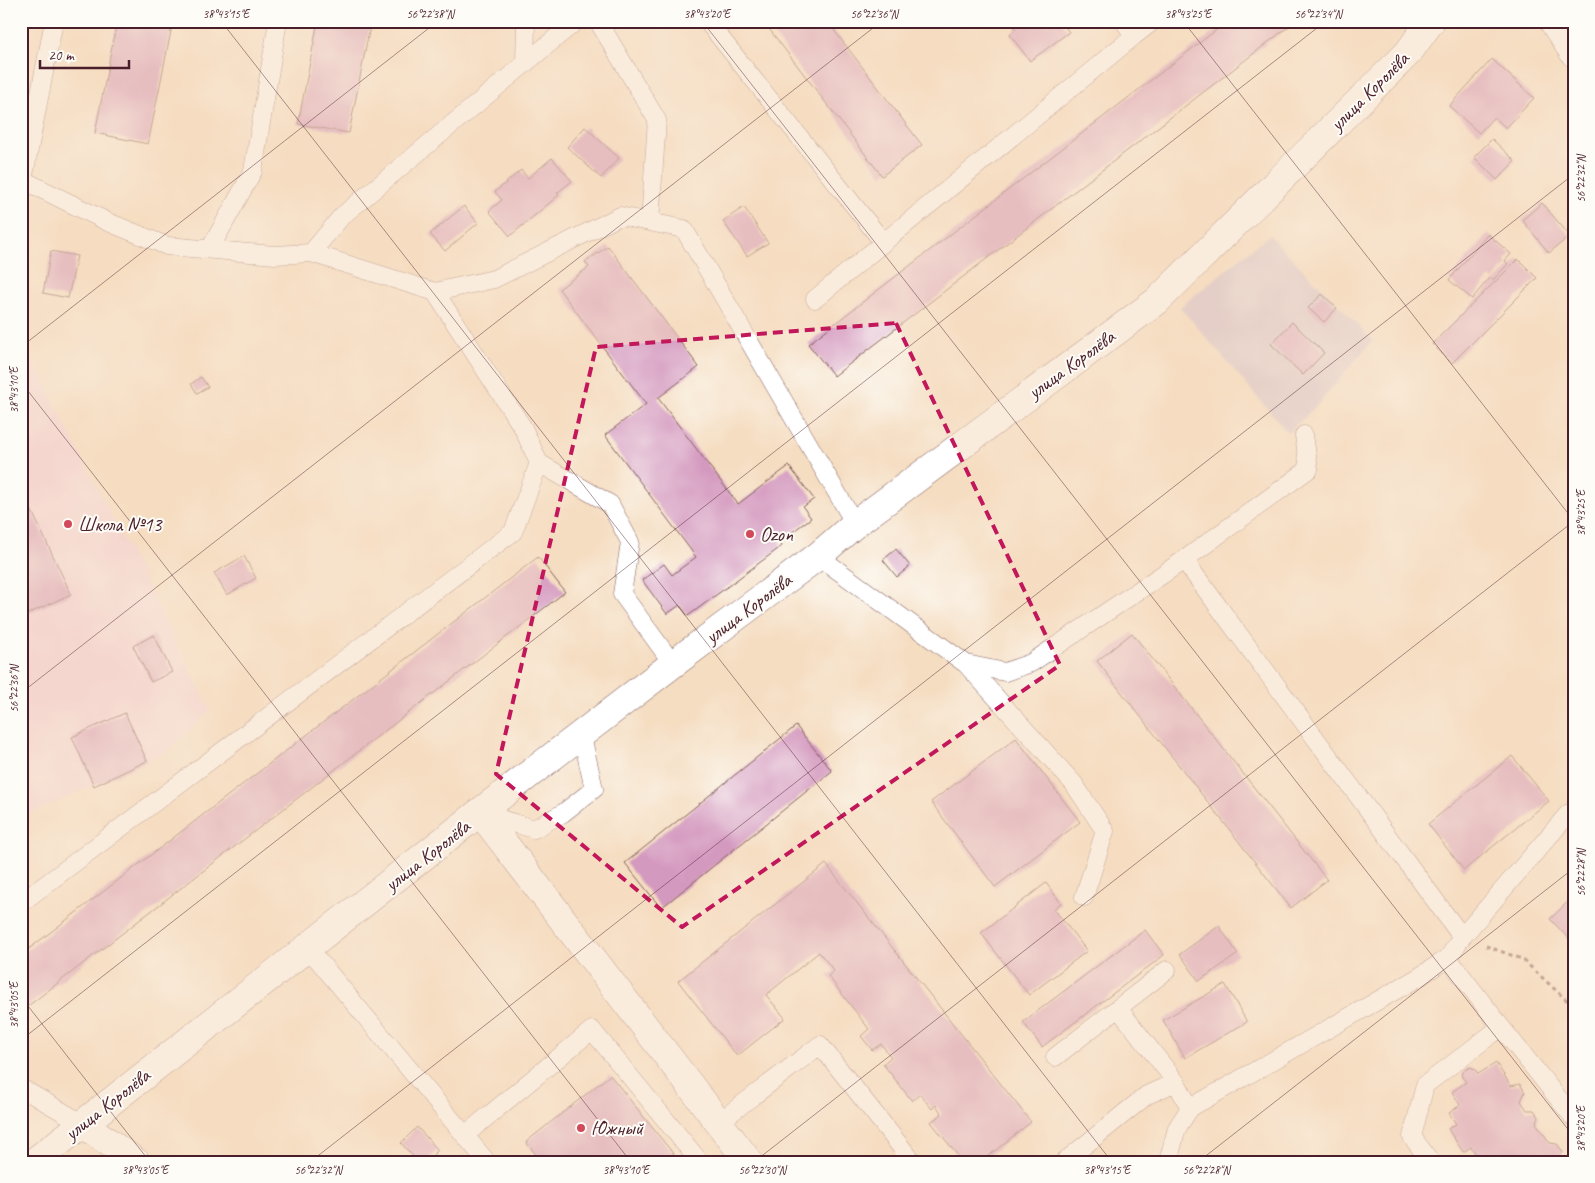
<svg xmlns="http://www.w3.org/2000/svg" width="1595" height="1183" viewBox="0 0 1595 1183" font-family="Caveat,sans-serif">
<rect width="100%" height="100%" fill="#fdfcf7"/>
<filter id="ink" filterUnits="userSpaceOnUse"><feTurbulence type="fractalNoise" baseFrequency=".02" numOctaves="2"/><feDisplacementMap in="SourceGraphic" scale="10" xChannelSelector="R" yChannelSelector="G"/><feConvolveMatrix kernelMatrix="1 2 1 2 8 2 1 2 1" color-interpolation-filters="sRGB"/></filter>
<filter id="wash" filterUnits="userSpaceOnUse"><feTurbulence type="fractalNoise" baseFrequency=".0096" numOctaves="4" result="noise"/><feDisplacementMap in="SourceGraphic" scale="20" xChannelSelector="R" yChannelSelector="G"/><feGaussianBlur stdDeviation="1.12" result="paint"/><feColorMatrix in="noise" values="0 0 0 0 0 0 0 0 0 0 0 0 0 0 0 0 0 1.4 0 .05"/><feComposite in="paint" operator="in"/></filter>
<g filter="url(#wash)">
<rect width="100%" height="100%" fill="#f5ddc1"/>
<path fill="#f3cfdf" d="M21 338 210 710 168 751 21 818Z"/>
<path fill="#cfbdce" d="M1269 235 1373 340 1321 401 1288 433 1180 307Z"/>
<g id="blocks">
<path fill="#d499bf" d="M117 21H173L148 144 95 133Z
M318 21H371L349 133 298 124Z
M763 21H827L922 145 882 176Z
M1010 21H1061L1069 32 1030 61 1010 35 1016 29Z
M1228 21H1296L834 376 808 344Z
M1492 59 1534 98 1506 128 1494 117 1479 133 1449 106Z
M585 127 619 158 601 178 567 147Z
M1492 139 1515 161 1497 180 1474 157Z
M552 158 572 181 557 193 559 195 510 236 489 211 502 200 495 192 521 170 528 178Z
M1542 203 1570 236 1549 253 1522 220Z
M464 206 478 223 445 251 430 234Z
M744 207 768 243 747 256 723 221Z
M1488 234 1511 254 1505 261 1508 264 1493 280 1490 277 1472 299 1449 280Z
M608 246 699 367 658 398 738 504 789 466 814 499 803 507 811 518 779 542 782 546 688 616 680 605 667 614 642 580 664 564 672 575 696 557 605 435 646 404 559 289 589 267 585 262Z
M51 251 77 256 68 298 43 293Z
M1518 259 1537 278 1452 363 1432 344Z
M1322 294 1337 308 1324 322 1308 308Z
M1292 322 1324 353 1303 375 1271 344Z
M201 377 208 387 197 393 191 384Z
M21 488 71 594 21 617Z
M896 549 910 566 897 577 883 560Z
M244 556 256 578 227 595 214 573Z
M538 557 565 592 28 1006 21 997V955Z
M1132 633 1327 880 1291 908 1097 661Z
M154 635 172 672 151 682 133 646Z
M125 713 147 761 94 786 72 737Z
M796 726 832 771 661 908 625 863Z
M1016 738 1080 822 995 887 931 802Z
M1512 756 1549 801 1464 870 1428 824Z
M826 864 1031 1122 981 1162H963L931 1122 942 1114 936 1105 932 1109 920 1094 912 1101 883 1064 891 1057 881 1044 872 1050 861 1036 869 1029 828 976 834 971 819 952 766 995 785 1018 737 1056 678 981Z
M1046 883 1061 903 1054 909 1087 951 1029 995 981 933Z
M1574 896V944L1550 919Z
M1219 926 1238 954 1199 981 1180 954Z
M1145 930 1164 955 1042 1047 1023 1022Z
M1225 984 1247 1022 1185 1058 1163 1020Z
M1496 1063 1511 1086 1520 1084 1525 1092 1521 1101 1527 1110H1534L1539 1117 1536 1123 1550 1143 1557 1144 1563 1152 1559 1158 1562 1162H1475L1480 1159 1471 1147 1463 1152 1448 1129 1456 1124 1449 1113 1460 1105 1452 1092 1466 1082 1462 1077 1463 1071 1470 1067 1475 1069 1478 1074Z
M610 1075 651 1126 680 1162H542L526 1142Z
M417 1127 438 1150 426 1162H418L401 1143Z"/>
</g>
</g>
<g filter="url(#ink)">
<use href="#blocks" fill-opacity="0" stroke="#866260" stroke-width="1"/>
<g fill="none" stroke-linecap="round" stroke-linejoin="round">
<defs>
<path id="lane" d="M598 21 657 120 650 222
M707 21 883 242
M1124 21 1134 36 1153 21
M525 64 526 21
M21 179 108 222 167 246 275 255 311 253 435 292 494 279 620 216 684 229 855 524
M23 180 54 21
M210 249 253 171 278 21
M311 253 342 216 576 21
M815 299 1134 36
M539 463 610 504 630 542 622 594 673 664
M818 556 966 664 1005 672 1031 663 1184 560 1309 469 1304 435
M966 664 1074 784 1105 831 1084 897
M480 813 534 829 563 813 594 789 582 736
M21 903 513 532 539 463 523 428 435 292
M1462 937 1569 813 1574 818
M308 948 487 1162
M1448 958 1501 1027 1574 1118
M1118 1008 1176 1082
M1055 1057 1167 970
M21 1088 82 1123
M719 1122 820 1045 913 1162
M465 1135 592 1030 700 1162
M1064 1162 1147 1095 1176 1082 1190 1108
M1168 1162 1177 1128 1190 1108 1419 977 1448 958 1462 937 1184 560
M1431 1162 1412 1137 1425 1085 1501 1027"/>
<path id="street" d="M1553 21 1574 53
M480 812 749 1162
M82 1123 136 1162
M34 1162 480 812 673 664 818 556 855 524 1157 301 1408 53 1431 21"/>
</defs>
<use href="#lane" stroke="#866260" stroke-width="19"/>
<use href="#street" stroke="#866260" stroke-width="29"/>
<path stroke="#866260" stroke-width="3" stroke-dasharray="4 4" stroke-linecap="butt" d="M1486 946 1522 959 1574 1007"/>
<use href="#lane" stroke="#fff" stroke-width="18"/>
<use href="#street" stroke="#fff" stroke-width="28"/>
</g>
</g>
<path d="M0 0H1595V1183H0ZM896 323 1060 665 682 927 496 774 596 347Z" fill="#f5ddc1" fill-opacity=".55" fill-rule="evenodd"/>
<path fill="none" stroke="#c2185b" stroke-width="4" stroke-dasharray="10 6" stroke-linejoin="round" d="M896 323 1060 665 682 927 496 774 596 347Z"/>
<path fill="none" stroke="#4a1f2b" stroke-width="1" stroke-opacity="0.45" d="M221 21 1112 1162M702 21 1574 1137M1183 21 1574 521M21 347 438 21M21 382 631 1162M21 693 882 21M21 997 150 1162M21 1040 1326 21M310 1162 1574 174M754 1162 1574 521M1198 1162 1574 868"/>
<g fill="#d1495b" stroke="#fdfcf7" stroke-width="2">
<circle cx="68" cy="524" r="5"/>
<circle cx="750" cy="534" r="5"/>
<circle cx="581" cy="1128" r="5"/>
</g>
<g text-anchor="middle" stroke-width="4" stroke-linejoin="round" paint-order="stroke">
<g font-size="20" fill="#4a1f2b" stroke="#fdfcf7">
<text transform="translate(1369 91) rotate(-45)" y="7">улица Королёва</text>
<text transform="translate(1071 364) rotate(-36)" y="7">улица Королёва</text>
<text transform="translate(748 608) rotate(-37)" y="7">улица Королёва</text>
<text transform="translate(427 855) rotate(-38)" y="7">улица Королёва</text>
<text transform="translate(107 1104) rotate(-38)" y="7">улица Королёва</text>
</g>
<g font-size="20" fill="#4a1f2b" stroke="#fdfcf7" text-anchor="start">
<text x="78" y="531">Школа №13</text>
<text x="760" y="541">Ozon</text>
<text x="591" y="1135">Южный</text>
</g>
</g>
<rect width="1595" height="1183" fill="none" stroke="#fdfcf7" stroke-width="55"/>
<path d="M40 60v8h89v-8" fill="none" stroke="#4a1f2b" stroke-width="2.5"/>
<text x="48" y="60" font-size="15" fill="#4a1f2b" stroke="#fdfcf7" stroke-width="4" paint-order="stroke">20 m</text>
<rect x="28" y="28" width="1540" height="1128" fill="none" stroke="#4a1f2b" stroke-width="2"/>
<g font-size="12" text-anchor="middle" fill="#4a1f2b">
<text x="226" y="18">38°43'15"E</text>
<text x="430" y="18">56°22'38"N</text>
<text x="707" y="18">38°43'20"E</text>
<text x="874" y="18">56°22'36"N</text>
<text x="1188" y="18">38°43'25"E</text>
<text x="1318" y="18">56°22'34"N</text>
<text transform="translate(1581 179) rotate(-90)" y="4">56°22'32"N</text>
<text transform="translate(14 390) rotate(-90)" y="4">38°43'10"E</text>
<text transform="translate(1581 513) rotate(-90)" y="4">38°43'25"E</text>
<text transform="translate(14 689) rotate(-90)" y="4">56°22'36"N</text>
<text transform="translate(1581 873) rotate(-90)" y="4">56°22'28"N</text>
<text transform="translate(14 1005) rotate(-90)" y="4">38°43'05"E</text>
<text transform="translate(1581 1129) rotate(-90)" y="4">38°43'20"E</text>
<text x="145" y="1174">38°43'05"E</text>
<text x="318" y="1174">56°22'32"N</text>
<text x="626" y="1174">38°43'10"E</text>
<text x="762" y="1174">56°22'30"N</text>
<text x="1107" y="1174">38°43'15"E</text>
<text x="1206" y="1174">56°22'28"N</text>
</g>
</svg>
